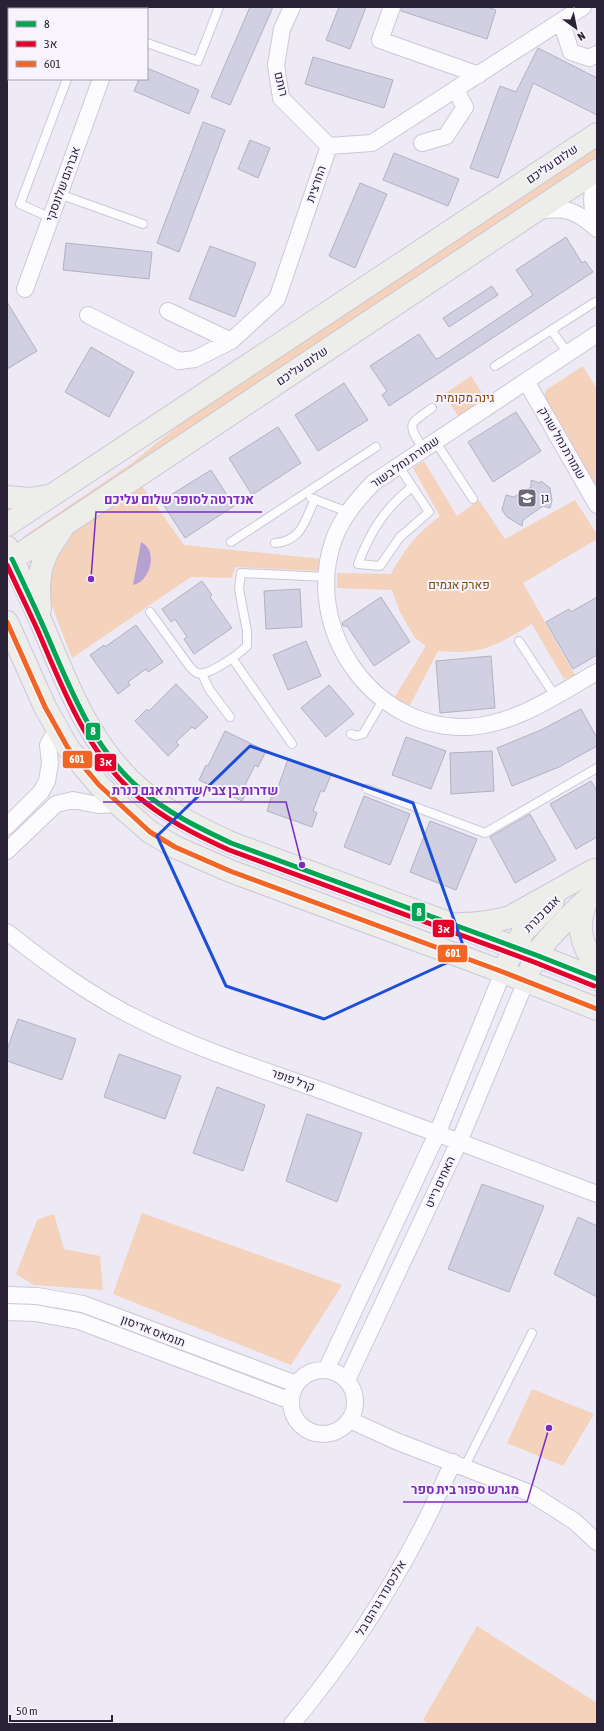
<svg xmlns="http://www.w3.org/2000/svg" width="604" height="1731" viewBox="0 0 604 1731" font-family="'Asap Condensed',Heebo,sans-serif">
<rect width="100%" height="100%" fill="#ede9f5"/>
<path fill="#f4d2bc" d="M597 143V161L26 543 23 537 132 463 217 394Z
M583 366 597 389V497L542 406 546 390Z
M471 376 487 401 460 419 444 394Z
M424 461 457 516 479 500 505 539 575 500 597 534V539L523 583 575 675 564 679 532 624C495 646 483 655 438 651L409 707 394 698 426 646 415 638 400 612 392 590 337 588V573L391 574C406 547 416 535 440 516L413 468Z
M142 486 184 545 323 559 321 571 235 567 232 578 191 577 72 658 47 593 57 549 74 529Z
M142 1213 342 1285 291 1365 113 1294Z
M54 1214 64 1249 100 1256 103 1290 34 1285 16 1274 37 1220Z
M532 1389 594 1414 563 1466 507 1443Z
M477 1626 597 1703V1724H428L423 1720Z"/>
<path fill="#b5a2d3" d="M141 542C159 551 150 582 133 585Z"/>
<path fill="#d1d0e2" stroke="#b2b1c0" d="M250 7H273L230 105 211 97Z
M339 7H366L350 49 326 40Z
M401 7H487L496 10 487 39 401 11Z
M538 48 597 78V115L533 83 498 178 470 168 500 86 516 92Z
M313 57 393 80 384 108 305 84Z
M147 68 199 90 189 114 134 91 139 79H147Z
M203 122 225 130 179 252 157 243Z
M250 140 270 148 258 178 238 169Z
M394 153 459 179 448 206 383 180Z
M360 183 387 194 355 268 329 256Z
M566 237 582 263 585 261 593 272 389 406 382 395 387 391 370 366 419 334 436 359 439 358 533 295 516 270Z
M66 243 152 252 149 279 63 270Z
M210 246 256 263 235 317 189 299Z
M492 286 498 295 449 327 443 318Z
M7 302 37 351 7 369Z
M91 347 134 372 109 417 65 392Z
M344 383 368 420 318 451 295 415Z
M516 412 541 451 493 482 468 442Z
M278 427 301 463 252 495 229 458Z
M211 470 234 506 185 538 161 501Z
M531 480 540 483 541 481 550 488 552 501 550 508 543 506 523 520 522 526 507 517 502 510 506 495 514 497 531 487Z
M202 581 212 595 210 597 232 628 194 654 184 639 187 637 175 619 171 622 162 609Z
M300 589 302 627 266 629 264 591Z
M381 597 410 642 374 666 347 626H343L342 623Z
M597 597V655L573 669 546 622 569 609 571 612Z
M136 625 163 662 148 672 146 669 128 682 130 685 118 694 90 655 104 645 105 647Z
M306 641 321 676 288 690 273 655Z
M491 656 495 708 440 713 436 661Z
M176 684 208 717 195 729 192 727 176 742 179 745 168 756 135 721 147 709 149 711Z
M329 685 354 714 326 737 301 708Z
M581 709 597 738V746L559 767 512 786 497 748 541 730Z
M225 731 266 751 258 767 255 765 245 785 249 787 242 801 199 780 206 765 208 766Z
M406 737 446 751 431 789 392 775Z
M492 751 494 791 451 794 450 753Z
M288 759 331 775 324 792 321 790 313 811 317 813 312 827 267 811 272 795 275 796Z
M591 781 597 791V837L576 849 550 804Z
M364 796 410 814 390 865 344 847Z
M530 814 556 860 515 883 490 837Z
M430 821 477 839 456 890 410 872Z
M18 1019 76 1039 62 1080 7 1061V1050Z
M119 1054 181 1076 165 1119 104 1097Z
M217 1087 265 1105 243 1171 193 1153Z
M307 1114 362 1133 337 1202 286 1181Z
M482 1184 544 1206 509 1292 448 1269Z
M578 1217 597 1226V1297L554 1274Z"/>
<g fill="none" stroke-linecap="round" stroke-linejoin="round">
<defs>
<path id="lane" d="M147 43 198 61 219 7
M59 194 143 224
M51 218 20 204 67 79
M551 330 568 353
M495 366 595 302
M435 441 473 499
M423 449C407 423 408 425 432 408
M398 465 429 512 400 537 380 566 358 564C370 532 385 508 412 487
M311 498 348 512
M231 542 376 447
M275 543C302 541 305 520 315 499
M150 612 190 667C192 669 195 672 197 673 208 677 239 654 247 646V631L239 589 241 573 326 577
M519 641 555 696
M232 658 292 744
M202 674 209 689 230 717
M351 734 356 736 363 734 383 700
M367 789 485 833 597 768
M465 1466 532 1333"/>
<path id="street" d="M292 7 282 29 276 65 281 98 329 146
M392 7 380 40 479 75
M126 9 127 7
M561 21 571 52 589 58 597 54
M422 143 446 136 465 107 455 89
M597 178C590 194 591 207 597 224
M538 211C566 207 576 210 597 229
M25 289 101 79
M168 311 231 341
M88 315 179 361 195 359 231 341 277 299 329 146 372 143 583 7
M597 334 373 483C357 500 342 517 334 539 302 628 372 730 467 727 515 725 556 695 597 672
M526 381 597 505
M7 826 41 792 47 781 50 763 48 745 57 729
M7 851 56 804 73 800 98 805 118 804
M7 932C49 965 92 997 140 1020 201 1051 267 1071 331 1094 420 1127 508 1160 597 1194
M7 1295 37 1296 83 1304 296 1384
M7 1312 35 1313 79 1321 291 1401
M291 1402a32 32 0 1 1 64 0a32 32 0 1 1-64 0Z
M326 1370 437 1134 503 972
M347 1380 459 1142 526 981
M350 1420 396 1441 530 1493 574 1521 597 1542
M292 1724C342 1664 386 1598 422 1528 433 1507 443 1484 453 1462"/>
<path id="secondary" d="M7 497 30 499 48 496
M7 525 597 134
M7 547C18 573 31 598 42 624 65 678 86 737 129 779 158 808 194 826 231 843L536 955 597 979
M7 563 597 170
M40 609C37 576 40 558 61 531
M7 622 45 707 68 748 99 785 118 804 150 832 175 847 230 871 503 972 597 1009
M587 900C576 926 580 944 597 966
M460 924C478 924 493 922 510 917L594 870
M508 961 523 932 553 901
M531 967C533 963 534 958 536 955 545 940 582 902 597 892"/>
</defs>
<use href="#lane" stroke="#cdc7d7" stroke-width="10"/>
<use href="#street" stroke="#cdc7d7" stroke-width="18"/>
<use href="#secondary" stroke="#cdc7d7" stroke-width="24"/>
<use href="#lane" stroke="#fcfcfe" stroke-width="8"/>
<use href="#street" stroke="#fcfcfe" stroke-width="16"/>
<use href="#secondary" stroke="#ededea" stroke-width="22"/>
<defs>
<path id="bus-1" d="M12 559C23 582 34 605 44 628 69 685 91 747 140 789 166 812 199 828 231 843L536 955 597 979"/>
<path id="bus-2" d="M7 565C17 587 28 609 38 631 63 689 86 751 135 794 162 818 196 835 229 850L534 962 594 986"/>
<path id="bus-3" d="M7 622 45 707 68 748 99 785 150 832 175 847 230 871 503 972 597 1009"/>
</defs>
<use href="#bus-1" stroke="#f7f4ff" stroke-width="8"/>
<use href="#bus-2" stroke="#f7f4ff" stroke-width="8"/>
<use href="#bus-3" stroke="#f7f4ff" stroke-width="8"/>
<use href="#bus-1" stroke="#00a651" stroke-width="5"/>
<use href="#bus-2" stroke="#e4002b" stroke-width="5"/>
<use href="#bus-3" stroke="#f26522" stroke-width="5"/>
</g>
<path fill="none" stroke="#1d4ed8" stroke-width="3" stroke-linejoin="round" d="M250 746 413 803 466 954 324 1019 226 986 157 836Z"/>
<defs>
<symbol id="school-square" viewBox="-11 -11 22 22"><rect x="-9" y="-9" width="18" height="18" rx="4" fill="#6e6778" stroke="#f7f4ff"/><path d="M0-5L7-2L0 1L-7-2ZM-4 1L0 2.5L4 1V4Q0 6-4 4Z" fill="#fff"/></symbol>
</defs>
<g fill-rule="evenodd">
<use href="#school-square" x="516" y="487" width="22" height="22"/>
</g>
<g text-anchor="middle" stroke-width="4" stroke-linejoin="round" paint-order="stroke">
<g font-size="12" fill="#292135" stroke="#f7f4ff">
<text transform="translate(281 84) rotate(76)" y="4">רותם</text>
<text transform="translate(552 164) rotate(-34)" y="4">שלום עליכם</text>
<text transform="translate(63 184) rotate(-70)" y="4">אברהם שלונסקי</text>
<text transform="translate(316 184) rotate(-71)" y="4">החרצית</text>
<text transform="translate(302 366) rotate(-34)" y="4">שלום עליכם</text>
<text transform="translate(562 443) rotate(60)" y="4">שמורת נחל שורק</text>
<text transform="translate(405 462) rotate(-35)" y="4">שמורת נחל בשור</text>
<text transform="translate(542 914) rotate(-45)" y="4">אגם כנרת</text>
<text transform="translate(293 1080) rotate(20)" y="4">קרל פופר</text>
<text transform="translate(440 1182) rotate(-65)" y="4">האחים רייט</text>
<text transform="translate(153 1331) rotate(21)" y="4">תומאס אדיסון</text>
<text transform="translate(381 1598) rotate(-59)" y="4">אלכסנדר גרהם בל</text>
</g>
<g font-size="12" fill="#7e4708" stroke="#f7f4ff">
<text x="465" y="402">גינה מקומית</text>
<text x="459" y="589">פארק אגמים</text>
</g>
<g font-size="12" fill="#292135" stroke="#f7f4ff" text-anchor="start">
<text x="541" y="502">גן</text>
</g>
</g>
<path fill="none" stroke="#7b2cbf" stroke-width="1.5" d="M91 579L96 512H262M302 865L286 802H103M549 1428L527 1502H403"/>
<g fill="#7b2cbf" stroke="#f7f4ff" stroke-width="1.5">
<circle cx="91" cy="579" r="4"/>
<circle cx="302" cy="865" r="4"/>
<circle cx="549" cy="1428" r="4"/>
</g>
<g font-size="13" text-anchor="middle" font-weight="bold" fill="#7b2cbf" stroke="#f7f4ff" stroke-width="4" stroke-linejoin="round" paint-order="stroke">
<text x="179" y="504">אנדרטה לסופר שלום עליכם</text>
<text x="195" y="795">שדרות בן צבי/שדרות אגם כנרת</text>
<text x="465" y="1494">מגרש ספור בית ספר</text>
</g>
<g stroke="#f7f4ff" stroke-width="1.5">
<rect x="85" y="722" width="16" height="19" rx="4" fill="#00a651"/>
<rect x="62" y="750" width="31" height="19" rx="4" fill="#f26522"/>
<rect x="94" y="753" width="23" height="19" rx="4" fill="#e4002b"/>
<rect x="411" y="902" width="15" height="20" rx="4" fill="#00a651"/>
<rect x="432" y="919" width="23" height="19" rx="4" fill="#e4002b"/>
<rect x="437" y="944" width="31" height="19" rx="4" fill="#f26522"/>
</g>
<g font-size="11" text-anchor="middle" font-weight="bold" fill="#fff">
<text x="93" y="735">8</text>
<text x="77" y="763">601</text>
<text x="106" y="766">3א</text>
<text x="419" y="916">8</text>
<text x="444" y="933">3א</text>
<text x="453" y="957">601</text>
</g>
<rect width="604" height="1731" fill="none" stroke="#292135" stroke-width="16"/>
<rect x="8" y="8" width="140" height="72" fill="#f7f4ff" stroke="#a5a0ae"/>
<rect x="16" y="21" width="20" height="6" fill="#00a651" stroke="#a5a0ae"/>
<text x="44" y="28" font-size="12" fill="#292135">8</text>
<rect x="16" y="41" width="20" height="6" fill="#e4002b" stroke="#a5a0ae"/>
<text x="44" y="48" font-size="12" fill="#292135">3א</text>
<rect x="16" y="61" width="20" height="6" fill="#f26522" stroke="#a5a0ae"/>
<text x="44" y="68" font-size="12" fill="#292135">601</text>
<g transform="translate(576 28) rotate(147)" stroke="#f7f4ff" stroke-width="3" paint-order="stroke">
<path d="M0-3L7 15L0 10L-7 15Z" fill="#292135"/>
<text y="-6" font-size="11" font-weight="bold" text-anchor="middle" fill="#292135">N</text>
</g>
<path d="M10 1715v6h102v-6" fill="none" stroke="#292135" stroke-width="2"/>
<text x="16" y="1715" font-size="12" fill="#292135" stroke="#f7f4ff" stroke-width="3" paint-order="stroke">50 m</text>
</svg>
